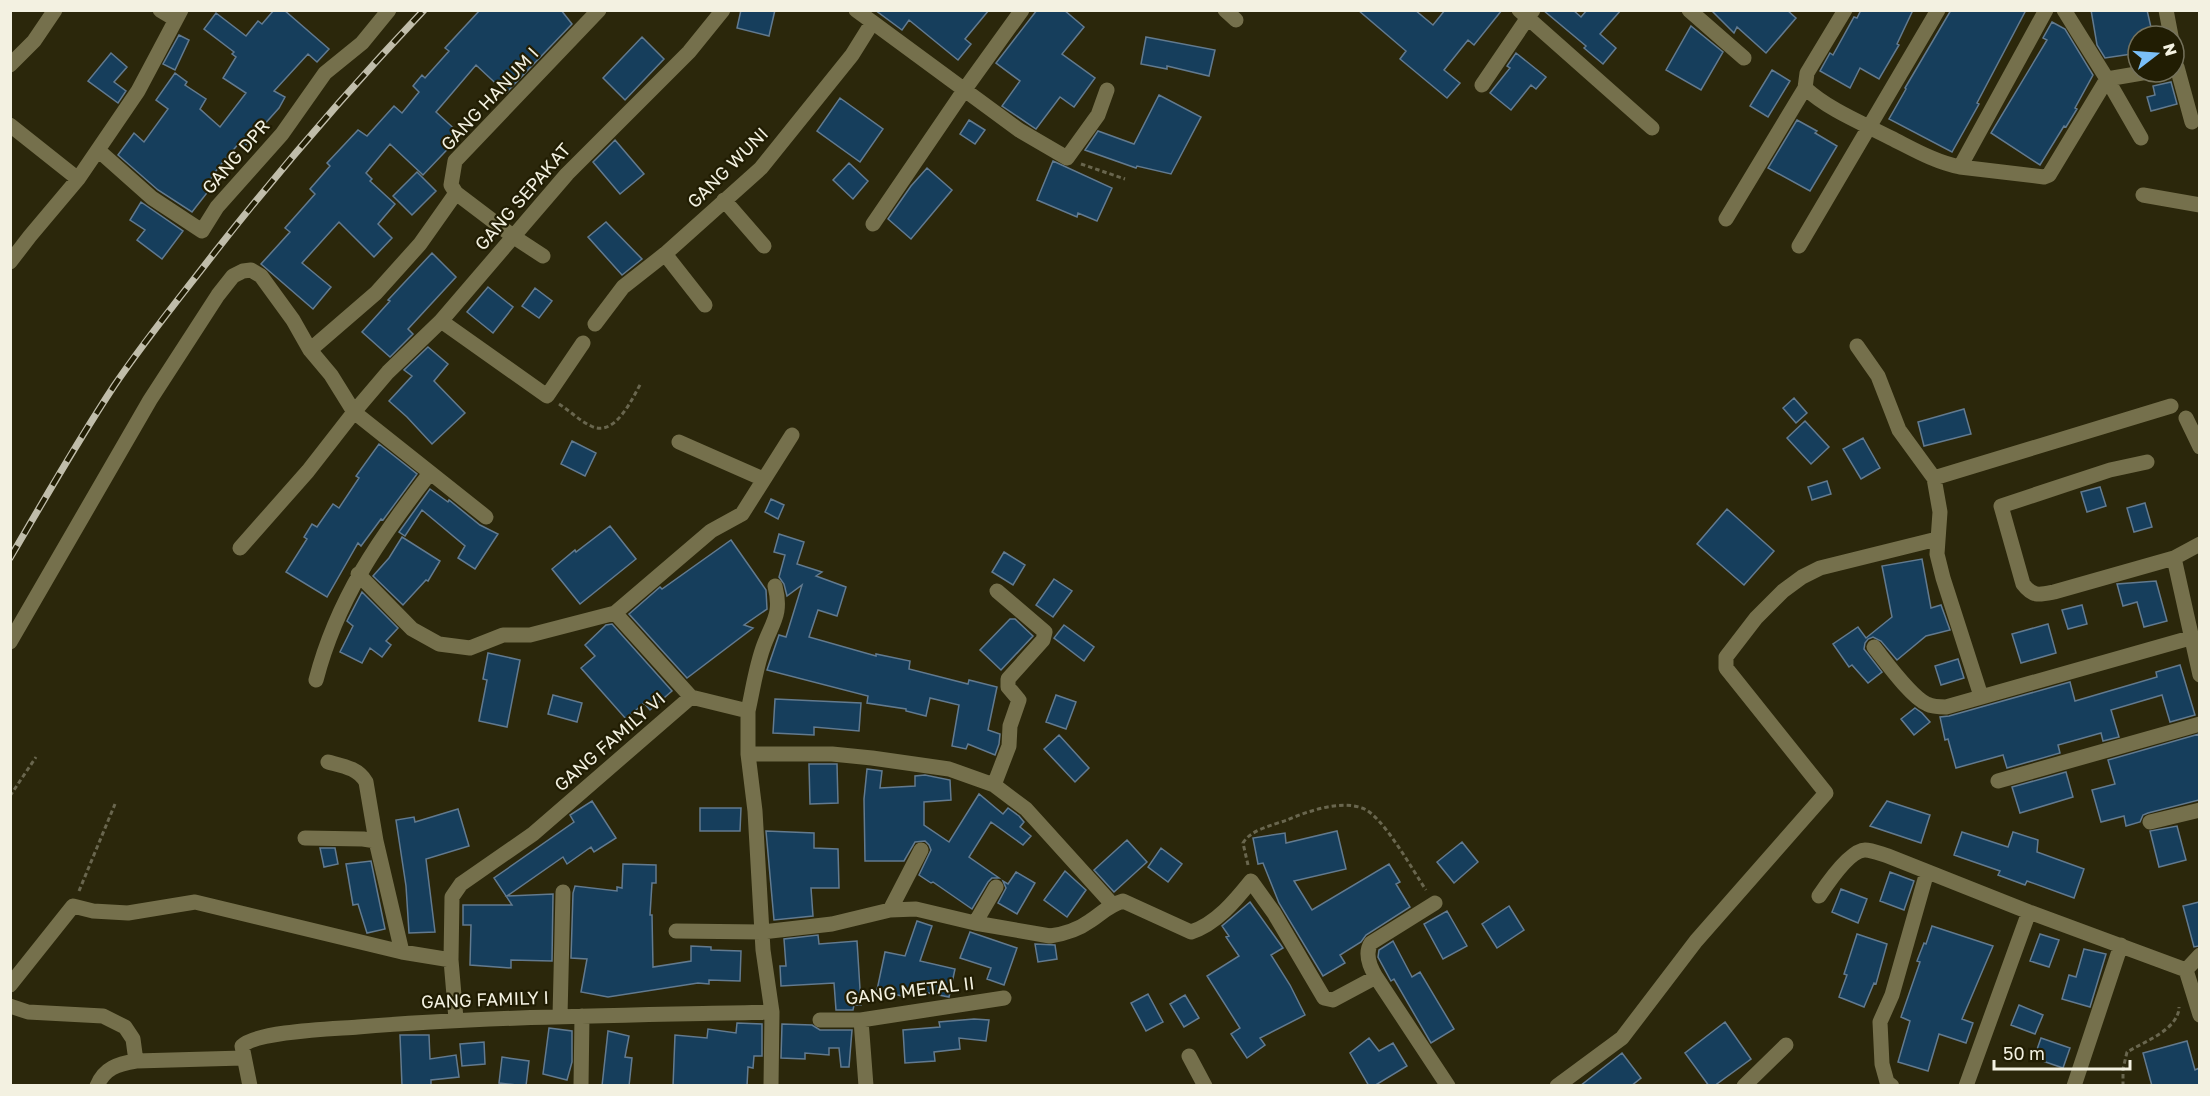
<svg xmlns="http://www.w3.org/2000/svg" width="2210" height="1096" viewBox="0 0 2210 1096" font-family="'Golos Text',sans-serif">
<rect width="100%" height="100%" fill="#2b270b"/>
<path fill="#163e5c" stroke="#627a8f" stroke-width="1.5" d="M274 10H284L329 49 317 62 308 54 274 91 285 97 279 108 245 146 240 142 218 168 206 186 210 189 192 212 158 190 118 155 134 133 144 142 168 109 156 100 175 73 187 82 185 85 206 99 200 109 220 127 246 93 223 78 236 57 232 54 234 52 204 29 216 13 246 36 258 21 262 24Z
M480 10H561L572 24 506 93 476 65 436 112 461 135 423 175 390 144 366 173 372 179 370 181 395 204 378 224 392 238 374 257 339 222 302 263 331 287 313 309 261 264 290 232 285 228 315 194 310 189 330 166 327 163 358 130 367 136 394 106 402 113 419 92 413 86 422 75 425 78 449 51 445 48Z
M741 10H775L769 36 737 28Z
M875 10H989L965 39 971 44 958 60 909 20 902 30Z
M1037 10H1064L1084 27 1062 54 1095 78 1074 107 1060 97 1036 129 1002 106 1020 81 996 63Z
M1358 10H1415L1433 25 1445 10H1502L1474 45 1468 40 1444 70 1460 83 1447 98 1400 59 1406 51Z
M1543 10H1573L1581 17 1587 10H1621L1600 34 1616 48 1603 64 1584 48 1586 46Z
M1711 10H1787L1796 18 1766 53 1737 27 1734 33Z
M1861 10H1913L1897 44 1899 45 1879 79 1860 68 1850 88 1820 71 1830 53 1833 55 1854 17 1857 18Z
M1951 10H2026L1977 103 1979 104 1952 152 1889 119 1906 89 1905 88Z
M2091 10H2147L2153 36H2138V53L2105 58 2097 45Z
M2052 22 2065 29 2093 75 2075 108 2077 109 2066 127 2064 126 2040 165 1991 133 2047 40 2043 38Z
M1691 26 1723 52 1701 90 1666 70Z
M179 35 189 40 175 70 163 64Z
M642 37 664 59 625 100 603 78Z
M1146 37 1215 50 1209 76 1167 66V69L1141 64Z
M111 53 127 67 114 82 126 91 118 103 88 81Z
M1516 53 1546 77 1536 89 1531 85 1511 110 1490 93 1510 68 1507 66Z
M1772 70 1790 81 1768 117 1750 106Z
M2171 82 2177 104 2151 111 2147 97 2155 95 2153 86Z
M1159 95 1201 117 1171 174 1137 166 1136 168 1085 150 1098 131 1134 144Z
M840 98 883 129 860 162 817 131Z
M969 120 985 130 975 144 960 134Z
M1797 120 1817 131 1815 133 1837 146 1810 191 1768 168Z
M615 140 644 174 620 194 593 162Z
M1053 161 1112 188 1097 221 1078 213 1077 217 1037 200Z
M849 163 868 181 853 199 833 180Z
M927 168 952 190 911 239 888 219 911 186Z
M417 172 436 191 412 215 393 196Z
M141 202 183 231 162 259 137 240 145 230 130 220Z
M606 222 642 259 622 275 588 237Z
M432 253 456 277 408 329 413 334 390 357 362 332 390 301 388 300Z
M488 287 513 307 493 333 467 312Z
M535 288 552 301 539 318 522 306Z
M428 347 448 364 434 381 465 413 432 444 407 417 389 401 412 376 404 370Z
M1794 398 1807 413 1796 423 1783 408Z
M1964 409 1971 434 1924 446 1918 422Z
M1805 421 1829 447 1811 464 1787 438Z
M1863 438 1880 468 1861 479 1843 449Z
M572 441 596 453 585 476 561 464Z
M379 444 417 474 383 520 381 519 361 546 358 543 327 597 286 572 307 539 304 537 312 524 317 527 333 504 339 508 359 478 356 476Z
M1827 481 1831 494 1812 500 1808 487Z
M2100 487 2106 506 2087 512 2081 492Z
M430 489 448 502 449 500 480 525 498 534 475 569 458 558 465 546 422 510 405 536 399 532Z
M771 499 784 505 778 519 765 512Z
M2145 503 2152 527 2134 532 2127 508Z
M1727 509 1774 551 1744 585 1697 544Z
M610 526 636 559 580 604 552 569 575 550 576 552Z
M779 534 804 542 797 564 822 572 816 576 846 587 837 616 818 610 809 637 876 656V654L910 661 909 669 968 684 969 680 997 687 988 730 1000 734 999 744 995 755 968 744 966 749 952 746 959 705 930 698 926 716 906 711V709L867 703 868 696 767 670 779 635 786 637 802 585 787 596 784 584 779 577 785 555 774 552Z
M402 537 440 561 428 581 426 580 403 605 373 576 389 558Z
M731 540 766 590 767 609 744 625 753 628 687 678 629 614 660 587 662 589Z
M1004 552 1025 565 1013 585 992 572Z
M1922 559 1931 608 1941 605 1950 630 1926 636 1897 660 1881 641 1873 637 1868 639 1865 643 1864 649 1882 672 1868 683 1852 665 1849 667 1833 644 1858 627 1866 638 1892 617 1882 566Z
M1054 579 1072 591 1053 617 1036 605Z
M2156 581 2167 621 2144 627 2137 602 2123 606 2117 584Z
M362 592 398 628 386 641 391 645 382 657 370 648 362 663 340 652 353 626 347 621Z
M2082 605 2087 624 2068 629 2062 610Z
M1010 619H1015L1033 636 1001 670 980 650Z
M612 624 672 691 650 710 644 703 626 719 581 668 595 656 585 645 606 625Z
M2048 624 2056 653 2021 663 2012 634Z
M1064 625 1094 647 1084 661 1054 638Z
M488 653 520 660 507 727 479 721 487 680 483 679Z
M1958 659 1964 678 1941 685 1935 666Z
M2180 665 2195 715 2170 722 2162 695 2111 710 2119 737 2103 741 2101 733 2058 745 2060 753 2007 768 2003 755 1956 768 1948 739 1945 740 1940 717 1949 716 2070 682 2075 701 2157 677 2156 672Z
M553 695 582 703 577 722 548 714Z
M1056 695 1076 702 1066 729 1046 722Z
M775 699 861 703 859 731 814 727V735L773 733Z
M1915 708 1922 713 1930 722 1914 735 1901 719Z
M2199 734V800L2148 813 2143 815 2140 822 2126 826 2124 816 2101 822 2092 790 2115 784 2108 760Z
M1059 735 1089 768 1075 782 1044 749Z
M809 764H837L838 803 810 804Z
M867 769 882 771 880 788 915 786V776L925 775 950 780 951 800 924 802V825L949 842 979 794 1003 814 1008 808 1019 816 1024 822 1020 827 1031 836 1023 845 991 822 969 857 999 878H992L988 882 972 909 933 882 931 883 919 875 931 850 929 845 925 841 915 842 904 861H865L864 799Z
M2066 772 2073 797 2020 813 2012 787Z
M592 801 616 838 594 852 591 847 567 864 563 857 507 896 553 894 552 961 511 960V968L470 965 471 925H463V905H512L494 878 574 822 570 815Z
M1887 801 1930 815 1921 843 1870 826Z
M700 808H741L740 831H700Z
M458 809 469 846 426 859 435 932 409 933 406 886 396 820 414 817 415 822Z
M2177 826 2186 860 2159 867 2150 831Z
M766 831 814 833V848L838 849 839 888H811L813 916 774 920Z
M1337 831 1346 869 1294 881 1312 910 1389 864 1400 882 1396 884 1410 907 1366 935 1361 942 1340 955 1345 963 1323 976 1279 903 1263 863 1258 864 1253 838 1285 833 1286 843Z
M1962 832 2008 847 2013 832 2038 840 2037 852 2084 869 2074 898 2027 881 2025 885 1998 875 2000 871 1954 855Z
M1127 840 1147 862 1114 892 1094 870Z
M1462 842 1478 862 1454 883 1437 862Z
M320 848H335L338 864 324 867Z
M1161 848 1182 864 1168 882 1148 867Z
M371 861 385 929 367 933 358 904 353 905 346 864Z
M623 864 656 865V883H652L650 915H652L653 967 691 961V946L711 947V950L741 951 740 981 709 980V984L698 983 608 997 581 992 587 959 571 958 573 893 575 886 617 891V887L622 888Z
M1065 871 1086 890 1067 917 1044 900Z
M1016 872 1035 883 1017 914 998 903 1006 888 1003 881 1008 884Z
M1890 872 1914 881 1904 910 1880 901Z
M1841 889 1867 899 1858 923 1832 912Z
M1250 902 1283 948 1271 955 1290 985 1305 1015 1260 1038 1265 1045 1247 1058 1231 1034 1240 1028 1207 976 1239 956 1226 937 1229 936 1222 926Z
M2199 902V946L2194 947 2183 906Z
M1509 906 1524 930 1497 948 1482 924Z
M1447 911 1467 946 1443 959 1424 924Z
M917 921 932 926 920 961 955 969 949 997 904 988 902 996 877 990 885 952 905 956Z
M1932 926 1993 946 1962 1019 1973 1023 1966 1043 1939 1034 1928 1071 1898 1062 1910 1021 1901 1017 1920 962 1917 961 1924 943 1926 944Z
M970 932 1017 948 1004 985 987 979 991 968 960 958Z
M1857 934 1887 944 1876 984 1874 983 1864 1007 1839 997 1847 975 1844 974Z
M2040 934 2059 940 2049 967 2030 961Z
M818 935 819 944 857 941 861 1005H854L853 1010H836L834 983 781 986 780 966H786L784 939Z
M1393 941 1412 977 1420 972 1454 1029 1431 1043 1394 979 1391 981 1378 957 1379 950Z
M1035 944 1055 945 1057 959 1038 962Z
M2084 949 2106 954 2090 1007 2062 999 2069 975 2076 977Z
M1148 994 1163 1022 1146 1031 1131 1003Z
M1185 995 1199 1018 1184 1027 1170 1004Z
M2019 1005 2043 1015 2035 1034 2011 1025Z
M974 1019 989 1020 986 1041 959 1038 960 1049 934 1052 935 1061 905 1063 903 1030 940 1027 939 1022Z
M1725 1022 1751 1059 1714 1086H1709L1685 1053Z
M737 1023 762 1024V1056H754L753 1068 748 1067 747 1086H673L675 1035 707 1038 708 1029 736 1033Z
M782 1024 812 1025 820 1030H852L849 1067H841L839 1048H829V1055L805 1053V1059L781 1058Z
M549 1028 572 1031V1062L567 1080 543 1074Z
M608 1031 629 1036 625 1057 632 1058 629 1086H602Z
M400 1035H429L430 1059 456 1055 459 1077 431 1080V1086H402Z
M1369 1038 1379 1051 1393 1043 1407 1066 1374 1086H1369L1350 1053Z
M2041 1038 2070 1048 2063 1068 2034 1058Z
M2187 1041 2195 1070 2199 1068V1086H2152L2143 1053Z
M484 1042 485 1064 462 1066 460 1044Z
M1622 1053 1641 1078 1631 1086H1580Z
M502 1057 529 1061 526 1086 499 1083Z"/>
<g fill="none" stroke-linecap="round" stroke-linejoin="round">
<path stroke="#69664e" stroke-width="3" stroke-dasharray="4.5 3" stroke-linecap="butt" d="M1081 164 1125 179
M559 404C570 411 580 421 591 426 615 438 632 399 641 383
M10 796 36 757
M1248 865 1243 843C1250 830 1273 825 1287 820 1308 811 1340 800 1362 808 1382 814 1413 871 1426 890
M79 891 115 804
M2123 1086V1069L2127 1052C2144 1042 2179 1029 2179 1007"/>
<path stroke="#75704c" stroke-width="15" d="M160 10 175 19
M856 10 1019 130 1067 158 1098 115 1107 90
M1225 10 1236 20
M1519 10 1652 128
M1689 10 1744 58
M1845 10 1807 73 1805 88C1829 110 1862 123 1891 138 1913 149 1935 162 1960 167L2046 10
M2064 10 2107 79 2141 138
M2166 10 2171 36
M10 65 34 41 55 10
M2177 67 2192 122
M1482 85 1533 10
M10 125 78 179
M98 150 152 198 202 231 217 207 282 134 325 73 362 43 389 10
M1960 167 2044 177 2049 175 2107 79 2148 72
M456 193 514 237 543 256
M2143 195 2200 205
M724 200 764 246
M1726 219 1805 88
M873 224 965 89 1022 10
M1799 246 1938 10
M665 254 705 305
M10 262 30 236 78 179 138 91 181 10
M441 321 547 396 583 343
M595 324 623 287 665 254 761 168 852 55 872 23
M1857 346 1878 376 1899 430 1934 478 1940 512 1937 554 1943 578 1981 696
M310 350 376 293 420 244 456 193 451 185 455 161 599 10
M2186 418 2200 447
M679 442 763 479
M2147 462 2110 470 2001 506 2023 584C2033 597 2039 595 2054 592L2174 558 2200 544
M1934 478 2171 406
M240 548 308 471 354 412 388 372 441 321 567 174 689 52 723 10
M2174 558 2200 675
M358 574 412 629 439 644 470 648 503 635H530L615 613 691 697
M615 613 711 531 742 514 792 435
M10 642 150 400 218 295 233 276 243 271 251 270 261 276 293 320 310 350 331 375 354 412 486 517
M1874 647C1886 662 1911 697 1927 704 1933 707 1939 707 1946 707L2190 638
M316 680C337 599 379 539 430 473
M748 711C753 689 756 666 764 645 773 621 782 614 775 586
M748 754H832L872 758 949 769 994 785 1026 809 1112 904
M328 762C343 766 358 768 366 782L376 841
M1998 781 2200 724
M994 785 1009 746 1010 726 1019 700 1008 687V679L1043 640 1045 632 997 591
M2150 822 2200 810
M305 838 363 839 376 841 402 952
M1819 896C1827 884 1850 850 1865 850 1872 850 1881 854 1888 856L2029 912 2186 970
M890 910 921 850
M975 923 996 887
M676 931 762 932 832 924 890 910 916 909 975 923 1050 936C1064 934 1079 929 1090 921 1102 913 1109 905 1123 901L1191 932C1216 924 1235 901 1251 881L1274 913 1324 998 1333 1000 1376 977 1448 1086
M2200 955 2186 970 2200 1015
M1376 977C1370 967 1364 954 1371 943L1435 903
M10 985 73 906 93 911 128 913 195 902 402 952 451 960
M10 1006 28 1012 103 1016 125 1027 133 1039 136 1061
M560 1016 563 892
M456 1019 451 960 452 897 461 884 533 834 691 697 748 711V754L755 811 763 950 772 1012 771 1086
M820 1020H861L1004 998
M861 1020 866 1086
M1189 1056 1205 1086
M97 1086C104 1068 118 1064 136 1061L243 1058
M250 1086 242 1046C257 1031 334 1029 358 1027 496 1016 634 1015 772 1012
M581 1086 582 1016
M1557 1086 1622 1038 1696 941 1826 793 1726 668V657L1756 618 1783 591 1802 577 1820 568 1937 539
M1744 1086 1786 1045
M1892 1086 1887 1082 1882 1064 1880 1022 1892 995 1927 872
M1966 1086 2029 912
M2074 1086 2121 945"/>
<defs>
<path id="rail" d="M10 558C44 500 77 442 114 386 145 340 181 296 215 252 281 168 350 88 424 10"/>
</defs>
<use href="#rail" stroke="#c0bdaa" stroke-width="7"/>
<use href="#rail" stroke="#211d03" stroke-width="4.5" stroke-dasharray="14" stroke-linecap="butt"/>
</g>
<g text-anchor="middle" stroke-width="4.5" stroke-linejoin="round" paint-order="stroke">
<g font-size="18" fill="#f3f1e1" stroke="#211d03">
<text transform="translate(490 99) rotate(-47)" y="6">GANG HANUM I</text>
<text transform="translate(236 157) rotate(-49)" y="6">GANG DPR</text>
<text transform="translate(728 168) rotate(-45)" y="6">GANG WUNI</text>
<text transform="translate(523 197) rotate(-49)" y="6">GANG SEPAKAT</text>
<text transform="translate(610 742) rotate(-41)" y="6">GANG FAMILY VI</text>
<text transform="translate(910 991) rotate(-7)" y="6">GANG METAL II</text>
<text transform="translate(485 1000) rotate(-2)" y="6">GANG FAMILY I</text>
</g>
</g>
<rect width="2210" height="1096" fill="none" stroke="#f3f1e1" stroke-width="24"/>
<g transform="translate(2156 54) rotate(73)"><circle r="28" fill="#211d03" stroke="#75725c" stroke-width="1.5"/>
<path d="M0-4.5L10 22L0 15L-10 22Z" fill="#7abff8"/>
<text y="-9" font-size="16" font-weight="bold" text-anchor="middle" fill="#f3f1e1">N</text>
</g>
<path d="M1994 1060v9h136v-9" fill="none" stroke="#f3f1e1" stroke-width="3"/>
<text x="2003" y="1060" font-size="18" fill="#f3f1e1" stroke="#211d03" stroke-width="4.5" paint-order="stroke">50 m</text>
</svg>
